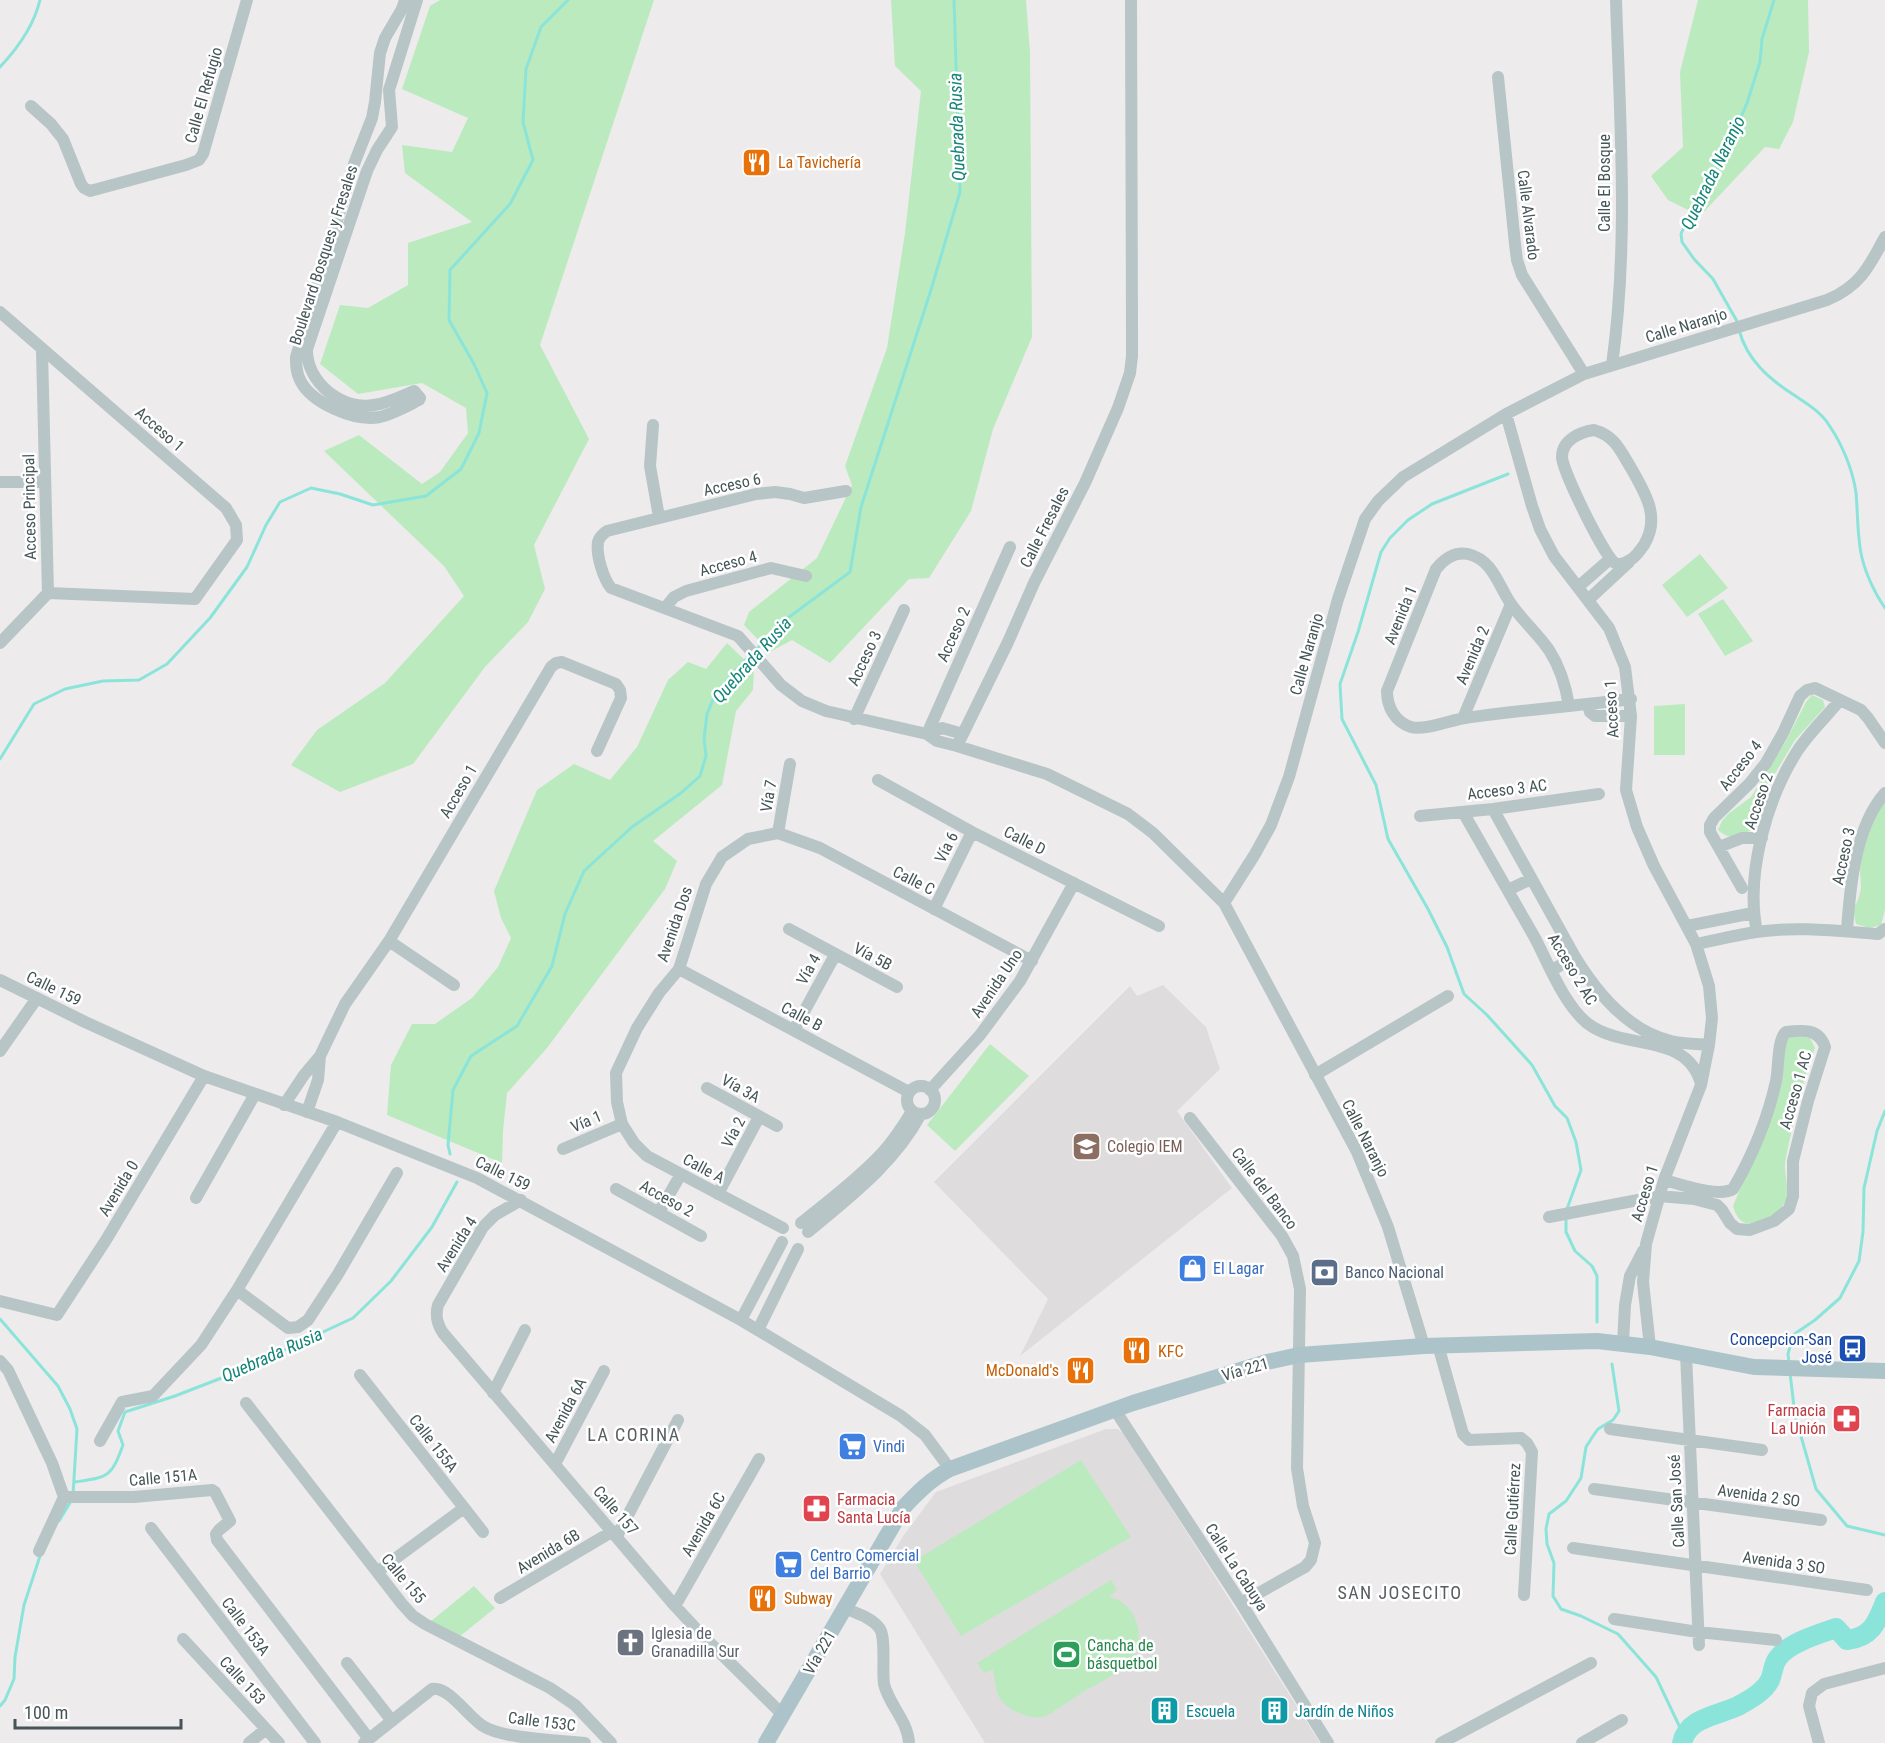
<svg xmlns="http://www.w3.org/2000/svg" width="1885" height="1743" viewBox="0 0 1885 1743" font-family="'Roboto Condensed',sans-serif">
<rect width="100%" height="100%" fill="#eeebec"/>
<path fill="#dfdcde" d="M1163 985 1206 1027 1220 1069 1177 1111 1232 1188 1020 1356 1048 1299 934 1182 1130 986 1137 996Z
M1106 1429H1117L1124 1433 1320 1743H985L880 1574 904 1535 936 1492Z"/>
<path fill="#bbeabe" d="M440 0H654L540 345 589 439 534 545 545 589 528 622 485 667 413 764 340 792 291 765 317 730 385 683 464 596 444 566 324 451 359 435 422 484 440 472 468 433 466 408 422 383 358 394 320 364 340 305 368 308 408 285V243L472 222 405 173 402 145 452 152 468 118 402 89 430 6Z
M891 0H1026L1030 53 1032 337 993 429 971 511 929 578 909 579 830 663 792 640 770 652 744 625 749 612 817 558 852 485 845 466 887 348 905 233 921 91 895 66Z
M1698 0H1808L1809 52 1793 122 1779 149 1765 147 1700 216 1668 200 1651 176 1683 147 1680 72Z
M1700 554 1728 588 1687 617 1662 585Z
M1723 599 1753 641 1725 656 1698 614Z
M727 643 754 669 753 690 736 711 722 785 653 841 677 861 665 889 547 1048 507 1093 503 1131 502 1163 387 1115 391 1065 412 1024H435L472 998 498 967 511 938 501 918 494 891 537 790 574 764 610 780 637 747 668 680 688 662 706 669Z
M1812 695 1823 700 1825 707 1795 740 1768 785 1756 827C1741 836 1733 843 1718 830L1722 821 1728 814 1751 797 1786 741 1806 702Z
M1685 704V755H1654V706Z
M1885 798V909L1881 925 1869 928 1856 924C1851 902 1856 910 1860 893 1862 886 1860 877 1860 869 1862 845 1874 820 1885 798Z
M1791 1035 1810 1038 1815 1048C1805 1074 1798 1102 1792 1129 1790 1140 1786 1153 1785 1165 1785 1177 1790 1191 1785 1202 1779 1214 1764 1223 1751 1224 1740 1224 1735 1214 1733 1206L1743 1182 1786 1041Z
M990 1044 1029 1076 955 1151 927 1125Z
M1081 1460 1131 1537 961 1636 914 1561Z
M1111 1580 1117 1590 1109 1597C1138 1603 1148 1640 1129 1663 1122 1671 1097 1684 1086 1690 1078 1695 1050 1715 1043 1717 1029 1720 1006 1710 999 1697 995 1689 995 1678 993 1670L984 1673 977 1663Z
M474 1586 495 1608 459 1637 430 1622Z"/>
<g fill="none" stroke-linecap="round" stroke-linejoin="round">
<path stroke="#8be4d9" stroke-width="3" d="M0 67C18 48 34 25 40 0
M1738 323 1713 279 1694 259 1682 242 1681 234 1689 215 1711 181 1725 154 1747 103 1760 62 1762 39 1774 0
M1739 330C1747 360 1769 379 1794 395 1806 403 1821 412 1829 425 1842 444 1853 470 1856 493 1858 514 1857 537 1862 558 1866 574 1875 594 1885 608
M1508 474 1432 504 1408 520 1390 538 1381 552 1358 632 1340 684 1342 719 1376 785 1388 839 1428 909 1447 947 1464 994 1487 1015 1532 1065 1555 1106 1567 1118 1576 1142 1581 1170 1567 1209
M755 651 781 623 850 572 861 507 930 293 960 192 954 0
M0 759 34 704 65 689 103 681 139 680 167 664 210 618 247 567 266 525 280 502 311 488 340 494 373 505 426 496 461 469 479 433 487 393 474 364 449 320 450 270 510 204 533 160 523 122 526 69 541 27 568 0
M450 1154 448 1145 453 1090 471 1056 517 1026 552 966 565 914 584 871 632 827 681 793 700 776 706 756 704 739 707 714 714 697 729 678 750 655
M1566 1218V1232L1575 1251 1592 1266 1597 1276V1322
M0 1319 58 1386 70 1409 77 1429 73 1495
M1789 1363 1788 1354 1793 1335 1815 1320 1840 1298 1859 1261 1863 1232 1864 1188 1877 1131 1885 1111
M1612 1364 1619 1411 1613 1420 1598 1429 1593 1436 1586 1447 1581 1478 1566 1501 1549 1514 1546 1529 1547 1544 1554 1563 1553 1596 1561 1609 1581 1616 1618 1634 1656 1677 1684 1736
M1790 1373 1795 1415 1816 1489 1847 1526 1885 1535
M75 1482C108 1477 111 1478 123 1445L118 1431 125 1412 175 1396 237 1372 353 1318 391 1281 432 1227 457 1182
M59 1521 71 1501
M0 1706 5 1700 14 1679 15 1657 24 1605 41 1553"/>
<path stroke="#8be4d9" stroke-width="20" d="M1682 1743C1688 1717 1717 1716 1738 1706 1749 1700 1764 1692 1770 1680 1773 1673 1773 1664 1778 1658 1788 1643 1819 1634 1836 1628L1847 1640C1872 1637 1877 1622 1885 1602"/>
<path stroke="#b7c5c7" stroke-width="12" d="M405 0 402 9 385 38 380 53 375 102 372 118 354 164 296 357C296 365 296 372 300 380 311 403 355 422 380 417 393 414 407 406 419 400L420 398 414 391C402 396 388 403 374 405 342 411 306 382 307 349L367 171 377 150 392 127 389 90 417 0
M1131 0 1132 333V356L1130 373 1118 408 1085 483 1034 583 1008 642 957 746 1047 774 1128 814 1153 833 1224 903 1357 1152 1388 1227 1424 1346
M1498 77 1515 244 1517 260 1522 275 1584 374
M31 106 51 124 63 139 81 184 84 188 90 191 186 165 199 160 203 154 247 0
M0 312 226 508 236 525 237 540 195 599 48 593
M1612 365C1629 244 1620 121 1616 0
M1506 414 1532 506 1540 529 1554 556 1609 628 1625 667 1631 716 1626 790 1637 827 1654 866 1696 944 1709 986 1712 1018 1709 1045 1701 1085 1664 1180 1646 1244 1643 1282 1650 1347
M653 425 650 466 659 517
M1594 430C1615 436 1620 450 1631 468 1645 493 1661 517 1644 545 1639 551 1636 558 1628 561 1624 564 1620 565 1615 563 1605 558 1562 470 1562 457 1562 440 1580 432 1594 430Z
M0 482H45
M846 491 804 498 790 494 775 492 756 494 607 531C603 534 599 537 598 542 596 555 603 578 611 588L738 636 781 685 802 701 826 711 927 734 937 741 957 746
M1578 587 1610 559
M1588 600 1629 562
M665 608 674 597 686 591 771 568 806 576
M0 643 48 593 42 351
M1588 705 1590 712 1595 716H1631
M1569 706C1566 687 1560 667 1549 650 1538 634 1523 621 1511 604 1498 585 1493 560 1468 554 1454 551 1444 559 1436 569L1387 691C1387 707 1395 722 1411 727 1424 731 1451 720 1465 718 1520 710 1576 706 1631 699
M1463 718 1511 604
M854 719 904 610
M927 734 1010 547
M927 734 942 728 963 734
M878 780 972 832 1159 926
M1493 809 1575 957C1597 993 1628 1031 1671 1041 1683 1044 1697 1044 1709 1045
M1463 812C1487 854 1511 896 1535 938 1549 965 1564 1004 1587 1023 1624 1052 1687 1031 1701 1084
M1420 816 1493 809 1599 794
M778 833 748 839 722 857 706 884 679 969 659 993 637 1028 616 1073 617 1102 622 1124 634 1143 647 1156 783 1228
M778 833 820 848 1032 961
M778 833 790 764
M1719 847 1742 838H1762
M1742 888 1710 832V825L1714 818 1750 783 1766 763 1783 733 1800 696 1807 690 1815 688 1861 710 1868 718 1885 743
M1508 890 1531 879
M1224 903 1255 854 1271 825 1289 777 1338 599 1365 519 1378 501 1403 477 1506 414 1584 374 1827 300C1860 286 1869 267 1885 237
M934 909 972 832
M1687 926 1753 913
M789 929 897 987
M1847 930C1850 887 1855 827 1885 793
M1757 932C1745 874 1767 798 1798 750 1810 732 1827 716 1840 700
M389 941 454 985
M1696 944C1716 940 1736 935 1756 932 1796 926 1838 931 1878 934L1885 929
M679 969 909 1092
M1552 970 1575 957
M0 980 85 1022 204 1076 337 1122 477 1178 741 1320 901 1416 925 1435 950 1469
M794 1030 835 955
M0 1051 37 998
M1315 1075 1448 996
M907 1100a14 14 0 1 1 28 0a14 14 0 1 1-28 0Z
M707 1088 777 1126
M930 1090 980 1035 1020 981 1074 883
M284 1105 304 1075 320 1056 345 1004 389 941 551 667 556 663 562 662 616 684 620 690 621 698 597 751
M307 1112 318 1080 320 1056
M1190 1118 1282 1236 1293 1256 1300 1289 1297 1468 1303 1506 1315 1543 1311 1560 1305 1567 1241 1603
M563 1149 622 1124
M616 1189 701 1236
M718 1194 759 1117
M196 1198 255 1094
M521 1200 495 1215 483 1227 438 1305C435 1316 437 1324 443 1333L675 1606 701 1634 783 1715
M659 1212 681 1174
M1549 1217 1659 1196 1694 1199 1717 1205 1722 1210 1730 1223 1737 1229 1750 1230 1774 1221 1789 1209 1793 1196V1161L1808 1101 1825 1047C1819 1028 1802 1030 1786 1032 1777 1039 1779 1068 1776 1081 1768 1118 1752 1156 1733 1189 1718 1198 1681 1184 1664 1180
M801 1223C828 1201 858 1179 882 1153 894 1140 903 1126 912 1111
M808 1232C851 1196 894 1164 921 1114
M237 1290 288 1328 298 1327 308 1320 338 1274 397 1173
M0 1301 57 1315 106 1240 204 1076
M741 1320 782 1242
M758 1330 798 1249
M1623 1343 1625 1305 1630 1276 1643 1251
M1438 1345 1463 1434 1469 1440 1521 1438 1527 1443 1532 1452 1524 1595
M1686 1354 1699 1645
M0 1361 8 1370 52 1463 64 1497H134L212 1490 215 1492 230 1521 219 1530 216 1534 217 1540 369 1739
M360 1375 483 1532
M493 1393 525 1330
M246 1403 402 1604 413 1616 425 1624 550 1688 575 1705 611 1743
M1115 1410 1241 1603 1328 1743
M1610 1429 1762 1450
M100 1441 122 1402 153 1396 201 1345 237 1290 337 1122
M555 1464 604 1371
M1594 1489 1821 1520
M151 1528 315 1743
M617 1536 678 1420
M1573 1548 1867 1590
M39 1551 64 1497
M377 1572 464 1508
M500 1598 613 1531
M675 1606 759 1459
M844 1608C856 1613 873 1618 880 1629 886 1639 882 1670 884 1684 889 1705 908 1721 909 1743
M1614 1619 1698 1632 1776 1640
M183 1639 279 1743
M347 1663 392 1721
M249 1743 266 1729
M364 1743 432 1689C449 1686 468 1717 483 1726 503 1739 559 1740 585 1743
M1441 1743 1591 1663
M1582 1743 1622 1720
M1819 1743 1809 1706 1812 1693 1824 1684 1885 1668"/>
<path stroke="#acc4c9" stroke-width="16" d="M766 1743 903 1508C918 1492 931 1479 950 1469L1133 1403 1267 1362 1299 1355 1424 1346 1597 1341 1650 1347 1754 1367 1885 1371"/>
</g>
<defs>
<symbol id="restaurant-square" viewBox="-11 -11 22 22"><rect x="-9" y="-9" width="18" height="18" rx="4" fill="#e8710a" stroke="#fff"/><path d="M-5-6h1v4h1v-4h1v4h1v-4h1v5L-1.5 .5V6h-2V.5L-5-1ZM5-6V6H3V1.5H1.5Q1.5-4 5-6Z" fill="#fff"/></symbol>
<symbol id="school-square" viewBox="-11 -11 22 22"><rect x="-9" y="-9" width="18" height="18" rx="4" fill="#8d6e63" stroke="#fff"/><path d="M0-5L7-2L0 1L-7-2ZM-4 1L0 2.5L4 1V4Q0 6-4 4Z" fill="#fff"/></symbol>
<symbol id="shop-square" viewBox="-11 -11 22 22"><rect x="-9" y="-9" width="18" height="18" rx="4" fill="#3f7fe0" stroke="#fff"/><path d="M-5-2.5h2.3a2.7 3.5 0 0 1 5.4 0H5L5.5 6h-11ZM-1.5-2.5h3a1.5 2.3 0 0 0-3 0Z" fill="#fff"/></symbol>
<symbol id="bank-square" viewBox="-11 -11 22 22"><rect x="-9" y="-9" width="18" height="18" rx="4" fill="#5c6f8a" stroke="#fff"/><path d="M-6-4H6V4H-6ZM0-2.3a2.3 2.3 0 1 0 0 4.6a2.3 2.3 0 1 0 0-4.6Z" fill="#fff"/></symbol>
<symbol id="bus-square" viewBox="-11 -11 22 22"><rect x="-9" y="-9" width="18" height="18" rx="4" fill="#1a4fb4" stroke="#fff"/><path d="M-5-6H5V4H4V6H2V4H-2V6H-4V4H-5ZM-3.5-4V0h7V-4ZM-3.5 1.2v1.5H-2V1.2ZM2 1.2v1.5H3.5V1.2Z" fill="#fff"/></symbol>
<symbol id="pharmacy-square" viewBox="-11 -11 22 22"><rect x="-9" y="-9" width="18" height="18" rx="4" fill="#e0444e" stroke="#fff"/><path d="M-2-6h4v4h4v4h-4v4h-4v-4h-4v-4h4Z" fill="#fff"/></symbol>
<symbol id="supermarket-square" viewBox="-11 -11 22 22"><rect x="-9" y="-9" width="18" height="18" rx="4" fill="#3f7fe0" stroke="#fff"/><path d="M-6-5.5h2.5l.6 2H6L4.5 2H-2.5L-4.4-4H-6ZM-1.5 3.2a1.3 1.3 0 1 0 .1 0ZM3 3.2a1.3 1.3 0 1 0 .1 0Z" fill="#fff"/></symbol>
<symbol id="church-square" viewBox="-11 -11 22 22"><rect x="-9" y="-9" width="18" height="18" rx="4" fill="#6b7280" stroke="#fff"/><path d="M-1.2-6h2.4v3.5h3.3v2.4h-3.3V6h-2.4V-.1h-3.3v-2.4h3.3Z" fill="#fff"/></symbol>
<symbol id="stadium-square" viewBox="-11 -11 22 22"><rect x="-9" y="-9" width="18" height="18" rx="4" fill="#2e9e5b" stroke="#fff"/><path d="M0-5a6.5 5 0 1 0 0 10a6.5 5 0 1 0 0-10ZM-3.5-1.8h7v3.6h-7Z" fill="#fff"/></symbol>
<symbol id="building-square" viewBox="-11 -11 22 22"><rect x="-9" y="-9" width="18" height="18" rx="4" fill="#0f9aa8" stroke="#fff"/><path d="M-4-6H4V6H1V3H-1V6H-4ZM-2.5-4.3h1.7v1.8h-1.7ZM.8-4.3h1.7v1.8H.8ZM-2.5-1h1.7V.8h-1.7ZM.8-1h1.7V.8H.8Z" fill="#fff"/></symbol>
</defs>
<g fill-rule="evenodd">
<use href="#restaurant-square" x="740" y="146" width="33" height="33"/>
<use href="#school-square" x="1070" y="1130" width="33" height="33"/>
<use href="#shop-square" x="1176" y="1252" width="33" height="33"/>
<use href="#bank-square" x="1308" y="1256" width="33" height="33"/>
<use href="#bus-square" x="1836" y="1332" width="33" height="33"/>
<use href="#restaurant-square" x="1120" y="1334" width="33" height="33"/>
<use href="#restaurant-square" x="1064" y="1354" width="33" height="33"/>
<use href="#pharmacy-square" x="1830" y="1402" width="33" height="33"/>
<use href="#supermarket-square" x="836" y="1430" width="33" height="33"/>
<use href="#pharmacy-square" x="800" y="1492" width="33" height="33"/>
<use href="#supermarket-square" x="772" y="1548" width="33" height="33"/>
<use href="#restaurant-square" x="746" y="1582" width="33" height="33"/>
<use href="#church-square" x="614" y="1626" width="33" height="33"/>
<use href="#stadium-square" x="1050" y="1638" width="33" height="33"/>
<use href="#building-square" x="1148" y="1694" width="33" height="33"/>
<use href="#building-square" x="1258" y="1694" width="33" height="33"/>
</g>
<g text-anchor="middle" stroke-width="5" stroke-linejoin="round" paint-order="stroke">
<g font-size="16" fill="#455557" stroke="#fff">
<text transform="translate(203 95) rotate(-74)" y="6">Calle El Refugio</text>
<text transform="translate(1604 183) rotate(-90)" y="6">Calle El Bosque</text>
<text transform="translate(1529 215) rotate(83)" y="6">Calle Alvarado</text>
<text transform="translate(323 255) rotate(-72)" y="6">Boulevard Bosques y Fresales</text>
<text transform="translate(1686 325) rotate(-17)" y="6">Calle Naranjo</text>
<text transform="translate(160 429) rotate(41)" y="6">Acceso 1</text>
<text transform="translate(732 484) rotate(-12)" y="6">Acceso 6</text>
<text transform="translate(29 507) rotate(-91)" y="6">Acceso Principal</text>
<text transform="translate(1044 527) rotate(-63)" y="6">Calle Fresales</text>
<text transform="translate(728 563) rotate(-15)" y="6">Acceso 4</text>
<text transform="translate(1400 615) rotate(-68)" y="6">Avenida 1</text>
<text transform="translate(953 634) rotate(-66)" y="6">Acceso 2</text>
<text transform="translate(1306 654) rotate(-74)" y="6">Calle Naranjo</text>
<text transform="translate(1472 655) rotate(-67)" y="6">Avenida 2</text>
<text transform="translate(864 658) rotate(-65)" y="6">Acceso 3</text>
<text transform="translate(1611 709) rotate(-93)" y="6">Acceso 1</text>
<text transform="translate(1740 765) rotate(-52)" y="6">Acceso 4</text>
<text transform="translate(1507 789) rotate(-7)" y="6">Acceso 3 AC</text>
<text transform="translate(458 791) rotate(-60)" y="6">Acceso 1</text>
<text transform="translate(768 796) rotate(-80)" y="6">Vía 7</text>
<text transform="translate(1758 801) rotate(-71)" y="6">Acceso 2</text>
<text transform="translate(1025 840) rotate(27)" y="6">Calle D</text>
<text transform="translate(946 847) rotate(-63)" y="6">Vía 6</text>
<text transform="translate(1843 856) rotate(-78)" y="6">Acceso 3</text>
<text transform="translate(914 880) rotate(27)" y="6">Calle C</text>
<text transform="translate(674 924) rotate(-71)" y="6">Avenida Dos</text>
<text transform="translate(873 956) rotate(28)" y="6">Vía 5B</text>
<text transform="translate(808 969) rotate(-61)" y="6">Vía 4</text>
<text transform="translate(1573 969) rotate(59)" y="6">Acceso 2 AC</text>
<text transform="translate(996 983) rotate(-56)" y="6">Avenida Uno</text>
<text transform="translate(54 988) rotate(26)" y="6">Calle 159</text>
<text transform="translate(802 1016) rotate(28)" y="6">Calle B</text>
<text transform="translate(741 1088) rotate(29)" y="6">Vía 3A</text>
<text transform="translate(1795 1090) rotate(-74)" y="6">Acceso 1 AC</text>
<text transform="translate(586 1121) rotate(-23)" y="6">Vía 1</text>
<text transform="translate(733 1132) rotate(-62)" y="6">Vía 2</text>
<text transform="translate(1366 1138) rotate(63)" y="6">Calle Naranjo</text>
<text transform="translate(704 1168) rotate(28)" y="6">Calle A</text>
<text transform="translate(503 1173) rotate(26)" y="6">Calle 159</text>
<text transform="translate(118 1188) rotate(-59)" y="6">Avenida 0</text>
<text transform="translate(1265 1188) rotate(53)" y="6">Calle del Banco</text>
<text transform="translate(1644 1193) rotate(-73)" y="6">Acceso 1</text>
<text transform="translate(667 1198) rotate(29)" y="6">Acceso 2</text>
<text transform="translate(456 1244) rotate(-58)" y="6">Avenida 4</text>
<text transform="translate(1245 1369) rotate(-16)" y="6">Vía 221</text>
<text transform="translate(565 1410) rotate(-62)" y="6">Avenida 6A</text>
<text transform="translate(434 1443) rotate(52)" y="6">Calle 155A</text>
<text transform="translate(163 1477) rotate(-5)" y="6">Calle 151A</text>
<text transform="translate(1759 1495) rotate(8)" y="6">Avenida 2 SO</text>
<text transform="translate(1676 1501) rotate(-93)" y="6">Calle San José</text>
<text transform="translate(1512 1509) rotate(-87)" y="6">Calle Gutiérrez</text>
<text transform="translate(616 1510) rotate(49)" y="6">Calle 157</text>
<text transform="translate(703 1524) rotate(-60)" y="6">Avenida 6C</text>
<text transform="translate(548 1551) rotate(-31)" y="6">Avenida 6B</text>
<text transform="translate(1784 1562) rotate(8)" y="6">Avenida 3 SO</text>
<text transform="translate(1237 1567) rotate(57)" y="6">Calle La Cabuya</text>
<text transform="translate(404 1578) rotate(50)" y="6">Calle 155</text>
<text transform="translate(246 1626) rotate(53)" y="6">Calle 153A</text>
<text transform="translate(819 1652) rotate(-60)" y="6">Vía 221</text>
<text transform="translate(243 1680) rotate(47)" y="6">Calle 153</text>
<text transform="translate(542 1721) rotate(7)" y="6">Calle 153C</text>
</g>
<g font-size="16" fill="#c56008" stroke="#fff" text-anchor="start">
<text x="778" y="168">La Tavichería</text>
<text x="1158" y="1357">KFC</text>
<text x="1059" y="1376" text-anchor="end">McDonald's</text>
<text x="784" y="1604">Subway</text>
</g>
<g font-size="16" fill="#785e54" stroke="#fff" text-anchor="start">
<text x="1107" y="1152">Colegio IEM</text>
</g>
<g font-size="16" fill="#366cbe" stroke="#fff" text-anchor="start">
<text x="1213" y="1274">El Lagar</text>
<text x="873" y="1452">Vindi</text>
<text x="810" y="1561">Centro Comercial<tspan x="810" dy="18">del Barrio</tspan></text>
</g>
<g font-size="16" fill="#4e5e75" stroke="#fff" text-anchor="start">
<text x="1345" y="1278">Banco Nacional</text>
</g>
<g font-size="16" fill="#164399" stroke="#fff" text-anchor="end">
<text x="1832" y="1345">Concepcion-San<tspan x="1832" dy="18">José</tspan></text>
</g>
<g font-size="16" fill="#be3a42" stroke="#fff" text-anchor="end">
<text x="1826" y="1416">Farmacia<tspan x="1826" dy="18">La Unión</tspan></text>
<text x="837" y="1505" text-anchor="start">Farmacia<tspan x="837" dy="18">Santa Lucía</tspan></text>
</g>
<g font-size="16" fill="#5b616d" stroke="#fff" text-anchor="start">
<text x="651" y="1639">Iglesia de<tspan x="651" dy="18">Granadilla Sur</tspan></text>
</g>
<g font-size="16" fill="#27864d" stroke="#fff" text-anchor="start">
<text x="1087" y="1651">Cancha de<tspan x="1087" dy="18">básquetbol</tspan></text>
</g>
<g font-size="16" fill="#0d838f" stroke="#fff" text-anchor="start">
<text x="1186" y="1717">Escuela</text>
<text x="1295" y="1717">Jardín de Niños</text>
</g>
<g font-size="18" font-style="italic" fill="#158578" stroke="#fff">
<text transform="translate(957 127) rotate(-92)" y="6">Quebrada Rusia</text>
<text transform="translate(1713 173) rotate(-64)" y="6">Quebrada Naranjo</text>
<text transform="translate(752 660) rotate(-48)" y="6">Quebrada Rusia</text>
<text transform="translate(272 1355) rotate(-24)" y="6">Quebrada Rusia</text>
</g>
<g font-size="18" letter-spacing="1.5" fill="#595e60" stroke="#fff">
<text x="634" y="1441">LA CORINA</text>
<text x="1400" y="1599">SAN JOSECITO</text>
</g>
</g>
<path d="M15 1719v9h166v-9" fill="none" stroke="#455557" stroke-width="3"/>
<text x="24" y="1719" font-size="18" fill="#455557" stroke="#ffffff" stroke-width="4.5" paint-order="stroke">100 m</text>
</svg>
